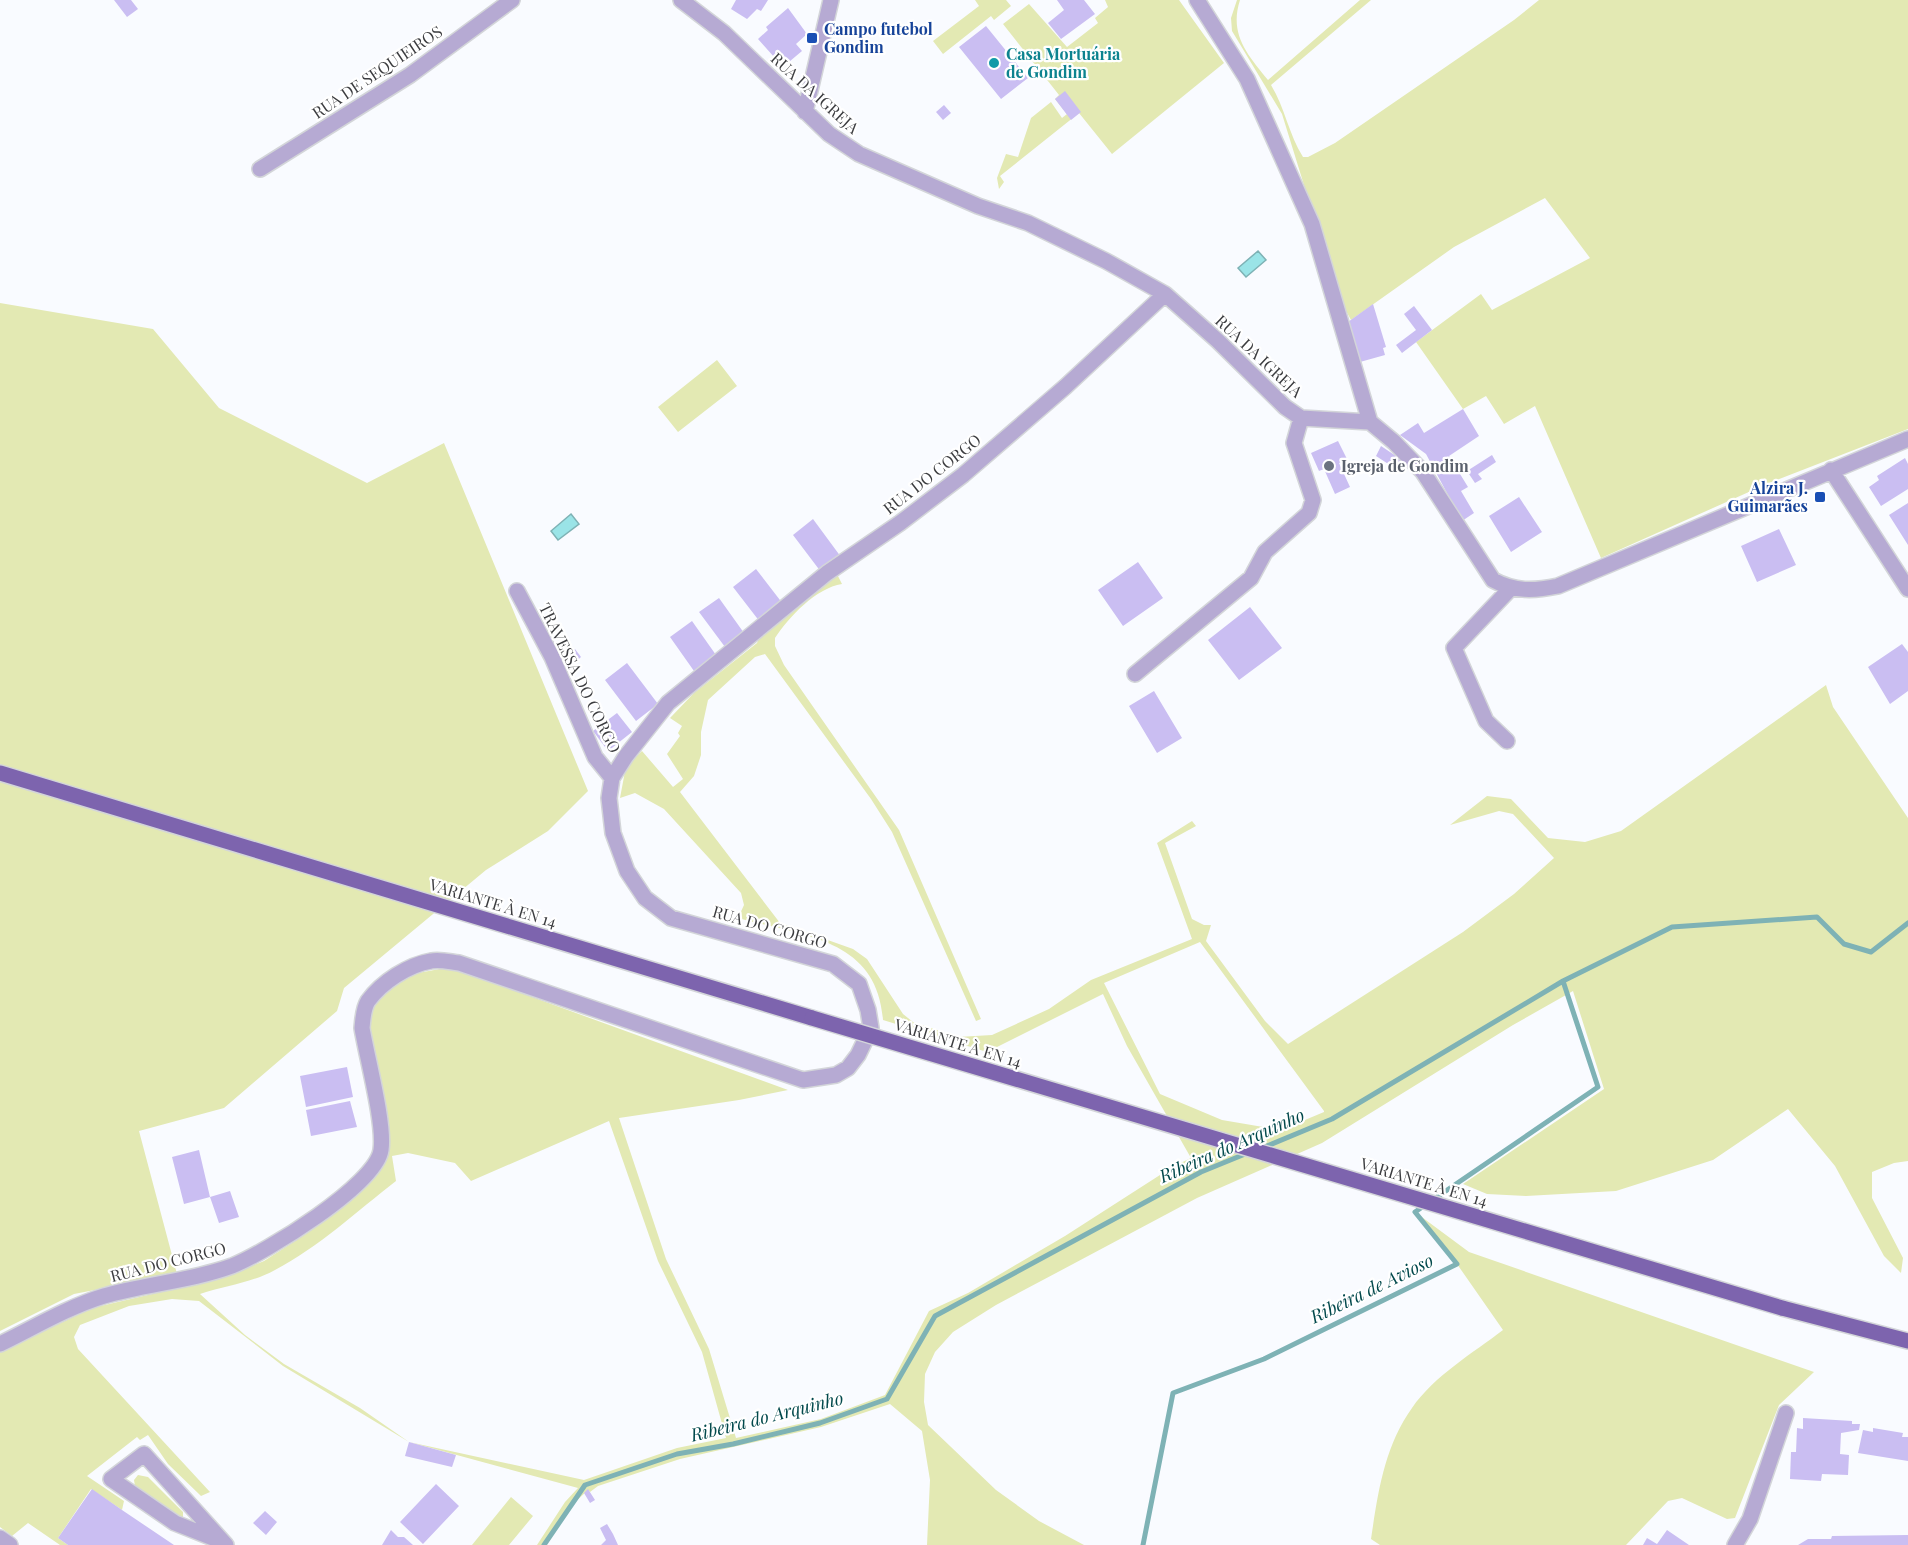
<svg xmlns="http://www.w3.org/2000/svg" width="1908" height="1545" viewBox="0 0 1908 1545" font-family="'Playfair Display',serif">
<rect width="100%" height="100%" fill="#f9fbff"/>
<path fill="#e3e9b3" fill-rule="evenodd" d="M975 0H1006L1011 6 994 20 991 16 943 54 933 41 979 6Z
M1105 0H1179L1224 63 1112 154 1079 113 1000 176 1004 182 999 189 997 178 1006 154 1018 157 1031 118 1051 102 1062 118 1067 114 1055 99 1059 95 1003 24 1029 4 1067 47 1098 23 1095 18 1108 7Z
M1237 0H1240C1229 34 1247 54 1268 80L1360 0H1371L1271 85C1285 108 1289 135 1303 157H1308L1335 143 1514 20 1539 0H1908V429L1769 483 1601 558 1535 406 1504 424 1486 396 1463 409 1416 342 1481 294 1492 310 1590 258 1545 198 1454 247 1351 320 1339 298 1282 114 1232 31 1231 18Z
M0 303 153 329 219 408 367 483 444 443 588 791 548 831 486 870 344 988 337 1011 224 1108 139 1131 177 1274 74 1294 0 1331Z
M717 360 737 386 678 432 658 407Z
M837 574 842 584C816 588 789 617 775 638V646L784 665 899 830 981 1019 976 1021 892 832 871 799 765 654 755 657 708 700 701 732V755L694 776 680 792 780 923 853 949 867 959 903 1014 913 1022 958 1037 992 1035 1049 1009 1091 980 1192 939 1157 843 1192 821 1196 826 1165 843 1192 919 1204 925H1211L1206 941 1265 1021 1288 1044 1463 932 1514 894 1554 858 1513 814 1499 811 1450 825 1487 796 1511 799 1548 838 1585 842 1621 831 1826 685 1833 707 1908 818V1161L1894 1163 1872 1172V1198L1903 1258 1901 1273 1884 1256 1835 1166 1788 1109 1713 1160 1616 1191 1526 1196 1487 1194 1463 1184 1604 1089 1573 991 1513 1025 1322 1143 1197 1198 996 1305 953 1332 935 1352 925 1374 924 1402 928 1425 996 1490 1039 1521 1084 1545H927L930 1480 922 1431 890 1404 821 1427 680 1459 598 1486 590 1492 588 1490 571 1506 546 1545H537L565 1502 578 1488 409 1442 283 1366 199 1301 172 1299 129 1306 80 1325 74 1337 78 1349 210 1492 201 1496 168 1464 148 1435 140 1440 137 1437 87 1476 124 1501 122 1510 91 1489 58 1538 68 1545H60L28 1523 12 1536 0 1527V1352L92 1308 221 1278 264 1261 306 1234 373 1179 382 1168 385 1156 368 1033 369 1015 375 1001 407 975 445 968 466 973 788 1090 739 1100 619 1118 666 1259 709 1349 736 1438 821 1419 885 1395 929 1311 968 1293 1065 1236 1174 1166 1191 1158 1127 1046 1103 994 987 1052 883 1020C877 938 802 936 738 918L744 905 741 893 664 809 635 793 620 798 626 766 642 751 673 787 683 779 667 754 680 736 678 733 682 726 670 718 694 693 757 643 759 638ZM1200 942 1324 1111V1112L1281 1130 1222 1120 1160 1094 1104 983ZM609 1121 658 1261 702 1352 726 1438 677 1448 584 1480 409 1442 360 1408 284 1364 245 1335 200 1294C225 1286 251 1283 275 1270 319 1247 357 1211 396 1181L392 1156 408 1153 455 1163 471 1181Z
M1415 1212 1469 1252 1814 1372 1779 1405 1735 1518 1727 1519 1682 1498 1668 1501 1626 1545H1380L1371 1539C1378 1493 1384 1447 1412 1408 1434 1376 1473 1353 1503 1330L1457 1264Z
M138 1475 148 1477 183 1512V1517L181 1518 135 1486 134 1480Z
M511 1497 533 1516 509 1545H472Z"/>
<path fill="#9ae4e7" stroke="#7eb2b5" stroke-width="1.5" d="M1258 251 1266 260 1246 277 1238 268Z
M571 514 579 524 558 540 551 531Z"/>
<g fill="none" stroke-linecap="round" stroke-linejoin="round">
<path stroke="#7eb2b5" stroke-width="5" d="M1262 1148 1332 1119 1563 981 1672 927 1817 917 1844 944 1871 952 1908 923
M544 1545 585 1485 677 1454 733 1444 820 1423 887 1399 935 1316 1201 1172 1250 1152
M1143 1545 1173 1393 1264 1359 1457 1264 1415 1212 1598 1087 1563 981"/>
</g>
<path fill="#cabef2" d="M114 0H131L138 9 127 17Z
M736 0H768L761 11 757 9 747 19 731 9Z
M1057 0H1084L1095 14 1061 39 1048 23 1064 10Z
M788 8 807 34 796 44 802 51 783 67 758 39 768 30 766 27Z
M986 26 1028 78 1001 99 959 47Z
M1065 91 1081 112 1071 120 1055 99Z
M944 105 951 113 943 120 936 112Z
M1373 304 1386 347 1383 348 1385 355 1360 362 1348 322Z
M1414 306 1432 330 1402 353 1396 345 1416 330 1404 314Z
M1463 409 1479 436 1449 456 1468 487 1461 491 1474 513 1462 521 1426 454 1400 435 1418 423 1424 433Z
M1338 441 1347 459 1339 463 1350 487 1335 494 1324 469 1319 471 1311 453Z
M1381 446 1402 460 1393 467 1376 456Z
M1492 455 1496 462 1478 474 1482 479 1475 483 1467 471Z
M1905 458 1908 464V489L1881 506 1869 487 1879 480 1877 476Z
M1519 497 1542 532 1511 552 1489 516Z
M1908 503V545L1889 515Z
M813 519 841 557 821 572 793 535Z
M1779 529 1796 565 1757 582 1741 546Z
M1138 562 1163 598 1123 626 1098 590Z
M756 569 783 604 760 622 733 587Z
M719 598 744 633 725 647 699 612Z
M1250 607 1282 648 1239 680 1208 640Z
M692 621 716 655 694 671 670 637Z
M1902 644 1908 652V691L1890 704 1868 667Z
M575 649 581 657 573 664 567 656Z
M627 663 658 704 636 721 605 680Z
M1154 691 1182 738 1157 753 1129 706Z
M617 713 632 732 608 751 593 731Z
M347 1067 353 1097 306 1107 300 1076Z
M350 1101 357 1127 311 1136 306 1110Z
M199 1150 210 1197 184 1204 172 1157Z
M230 1191 239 1217 219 1223 210 1197Z
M1803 1418 1852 1421V1424H1860L1859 1430 1841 1433 1840 1454 1849 1455 1848 1475 1822 1474 1821 1481 1790 1479 1791 1452H1796L1797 1428 1803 1429Z
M1873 1428 1903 1433 1902 1437H1908V1461L1858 1453 1863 1430 1873 1432Z
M409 1442 456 1455 452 1467 405 1456Z
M436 1484 459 1506 423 1544 400 1522Z
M92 1489 122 1510 174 1545H68L58 1538Z
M588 1489 595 1500 590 1503 584 1493Z
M265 1511 277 1522 266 1535 253 1523Z
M607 1524 613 1534 618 1545H601L606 1540 600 1528Z
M391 1530 398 1537H404L413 1545H382Z
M1667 1530 1689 1545H1643L1647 1538 1657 1544Z
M1908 1535V1545H1798L1808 1539H1831L1832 1536Z"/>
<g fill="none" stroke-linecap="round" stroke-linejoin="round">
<defs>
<path id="minor" d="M681 0 724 33 829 134 859 154 978 206 1028 223 1106 261 1165 294 1218 341 1285 407 1301 418 1370 422 1394 442 1423 472 1493 580C1515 592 1534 591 1558 586L1908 439
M1197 0 1247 79 1312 224 1370 422
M805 112 831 0
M260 169 410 75 512 0
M1831 470 1908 589
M517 591 552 657 595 757 612 778
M1135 674 1251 578 1265 552 1309 513 1313 500 1294 443 1301 418
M1507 741 1486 721 1454 648 1510 589
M0 1344C33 1328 68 1307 104 1296 146 1284 191 1281 232 1266 265 1253 376 1185 381 1150 385 1124 367 1058 362 1028 363 1019 363 1009 368 1001 382 982 408 965 431 961 440 959 450 962 459 963L803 1080 836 1075 848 1068 858 1055 871 1028 868 1010 859 984 833 964 671 918 645 898 627 871 613 833 609 798 612 778 626 756 668 703 827 573 900 523 963 475 1065 387 1165 294
M0 1538 10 1545
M223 1542 175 1523 111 1479 144 1454 226 1545
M1735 1545 1750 1519 1786 1413"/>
<path id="major" d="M0 773 812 1018
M1782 1308 1908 1341"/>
</defs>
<use href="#minor" stroke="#d3d5d9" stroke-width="18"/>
<use href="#major" stroke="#d3d5d9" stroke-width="18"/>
<use href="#minor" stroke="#b6aad3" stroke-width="15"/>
<use href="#major" stroke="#7d64ae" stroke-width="15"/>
<defs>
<path id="major-bridge" d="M812 1018 1782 1308"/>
</defs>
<use href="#major-bridge" stroke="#d3d5d9" stroke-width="18" stroke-linecap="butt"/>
<use href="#major-bridge" stroke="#7d64ae" stroke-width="15"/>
</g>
<g fill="#1a4fb4" stroke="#fff" stroke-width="2">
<rect x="806" y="32" width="12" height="12" rx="3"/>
<rect x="1814" y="491" width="12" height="12" rx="3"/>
</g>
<circle fill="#0f9aa8" stroke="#fff" stroke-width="2" cx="994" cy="63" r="6"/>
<circle fill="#6b7280" stroke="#fff" stroke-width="2" cx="1329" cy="466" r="6"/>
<g text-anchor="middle" stroke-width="4.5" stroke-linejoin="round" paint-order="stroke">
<g font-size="16" font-weight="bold" fill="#164399" stroke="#fff" text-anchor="start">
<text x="824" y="35">Campo futebol<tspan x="824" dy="18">Gondim</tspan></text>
<text x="1808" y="494" text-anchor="end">Alzira J.<tspan x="1808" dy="18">Guimarães</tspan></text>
</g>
<g font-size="16" font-weight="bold" fill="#0d838f" stroke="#fff" text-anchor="start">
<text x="1006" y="60">Casa Mortuária<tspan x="1006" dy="18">de Gondim</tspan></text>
</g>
<g font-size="16" fill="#3b3c3f" stroke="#fff">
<text transform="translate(377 72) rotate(-34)" y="6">RUA DE SEQUIEIROS</text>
<text transform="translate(815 93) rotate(42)" y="6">RUA DA IGREJA</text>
<text transform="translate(1259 356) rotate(43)" y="6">RUA DA IGREJA</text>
<text transform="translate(932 474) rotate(-38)" y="6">RUA DO CORGO</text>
<text transform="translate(580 678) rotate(64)" y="6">TRAVESSA DO CORGO</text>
<text transform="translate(493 903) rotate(17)" y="6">VARIANTE À EN 14</text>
<text transform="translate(770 927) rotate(16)" y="6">RUA DO CORGO</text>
<text transform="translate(958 1043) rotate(17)" y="6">VARIANTE À EN 14</text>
<text transform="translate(1424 1182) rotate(17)" y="6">VARIANTE À EN 14</text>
<text transform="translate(168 1262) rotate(-14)" y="6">RUA DO CORGO</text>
</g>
<g font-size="16" font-weight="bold" fill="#5b616d" stroke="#fff" text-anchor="start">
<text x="1341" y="472">Igreja de Gondim</text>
</g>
<g font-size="18" font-style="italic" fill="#02494c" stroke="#fff">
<text transform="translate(1232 1146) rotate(-24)" y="6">Ribeira do Arquinho</text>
<text transform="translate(1372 1289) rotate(-26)" y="6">Ribeira de Avioso</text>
<text transform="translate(767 1417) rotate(-14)" y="6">Ribeira do Arquinho</text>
</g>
</g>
</svg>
